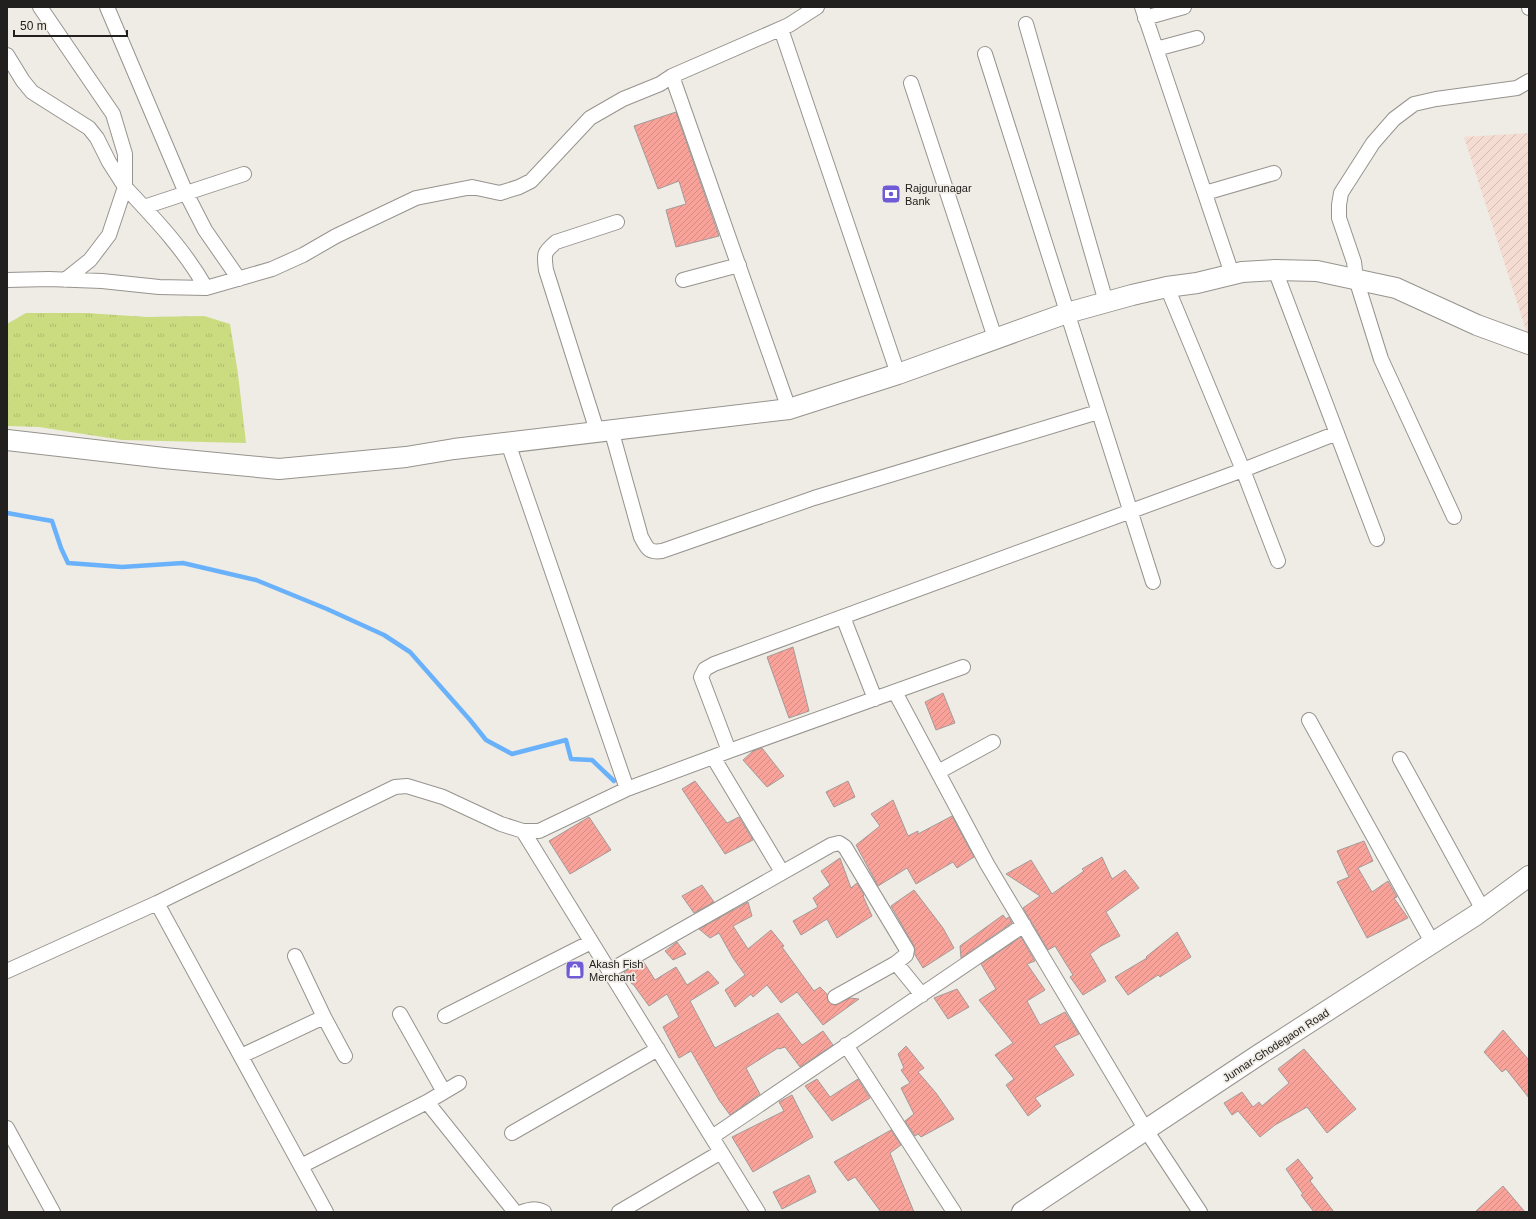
<svg xmlns="http://www.w3.org/2000/svg" width="1536" height="1219" viewBox="0 0 1536 1219" font-family="Helvetica,sans-serif">
<defs>
<pattern id="industrial-furrows" width="10" height="10" patternUnits="userSpaceOnUse"><rect width="10" height="10" fill="#f4dcd2"/><path d="M-1 1l2-2M0 10L10 0M9 11l2-2" fill="none" stroke="#d1bcb4"/></pattern>
<pattern id="grass-tufts" width="24" height="20" patternUnits="userSpaceOnUse"><rect width="24" height="20" fill="#cbdc80"/><path d="M3 7l-1-3M5 7V3M7 7l1-3M15 17l-1-3M17 17v-4M19 17l1-3" fill="none" stroke="#aebc6e"/></pattern>
<pattern id="building-hatch" width="6" height="6" patternUnits="userSpaceOnUse"><rect width="6" height="6" fill="#f8a299"/><path d="M-1 1l2-2M0 6l6-6M5 7l2-2" fill="none" stroke="#d48b83"/></pattern>
</defs>
<rect width="100%" height="100%" fill="#efebe5"/>
<path fill="url(#industrial-furrows)" d="M1529 133V333H1527L1464 137Z"/>
<path fill="url(#grass-tufts)" d="M26 313H86L147 317 204 316 230 324 238 374 246 443 122 440 39 427 7 426V324Z"/>
<g fill="none" stroke-linecap="round" stroke-linejoin="round">
<path stroke="#69b2fb" stroke-width="4.5" d="M7 513 52 521 61 548 68 563 122 567 183 563 256 580 327 609 384 635 410 652 470 720 486 740 512 754 566 740 571 759 592 760 614 781"/>
</g>
<path fill="url(#building-hatch)" stroke="#a39b9a" d="M676 112 719 236 676 247 666 210 686 204 679 181 658 189 634 126Z
M793 647 809 711 789 718 767 657Z
M943 693 955 723 936 730 925 702Z
M762 748 784 776 767 787 743 760 753 751Z
M695 781 727 823 739 817 753 840 725 854 682 789Z
M848 781 855 797 834 807 826 792Z
M893 800 908 836 918 831V834L952 816 974 857 957 868 953 862 916 884 907 868 878 886 856 845 880 826 871 814Z
M589 817 611 850 570 874 549 841Z
M1364 841 1373 861 1358 868 1372 892 1388 881 1397 897 1394 898 1408 918 1367 938 1337 882 1349 877 1337 851Z
M1102 857 1112 879 1125 870 1139 888 1106 912 1120 936 1101 946 1090 954 1106 981 1083 995 1070 977 1073 975 1055 946 1048 950 1023 908 1040 896 1006 874 1031 860 1052 894 1084 871 1082 869Z
M840 858 851 888 857 883 864 895 863 896 872 916 837 938 827 919 801 935 793 921 818 907 813 898 830 885 821 871Z
M702 885 714 902 694 913 682 896Z
M914 890 943 928 954 948 923 968 915 955 914 946 891 906Z
M748 902 752 916 733 926 748 949 771 930 784 946 782 947 814 991 820 987 827 994 828 1001 834 1005 850 998 859 999 823 1025 797 992 781 1003 767 985 753 997 751 994 735 1007 725 990 745 975 733 958 719 933 710 938 699 929Z
M1003 915 1006 919 1009 917 1012 923 961 958 960 946Z
M1177 932 1191 957 1160 977 1158 975 1128 995 1115 977 1147 958 1146 957Z
M1021 937 1035 961 1027 964 1045 990 1027 1001 1040 1025 1065 1012 1079 1034 1054 1046 1074 1075 1035 1098 1041 1106 1028 1116 1006 1085 1014 1079 995 1055 1013 1043 979 1000 996 989 981 964Z
M677 942 686 954 673 960 665 951Z
M643 961 655 980 676 967 687 985 708 971 719 983 690 1001 715 1048 778 1013 802 1045 823 1031 833 1045 800 1067 785 1047 779 1049 778 1048 746 1068 760 1094 730 1115 719 1100 691 1051 679 1058 663 1027 679 1017 667 994 649 1006 633 984H632L624 972Z
M957 989 969 1007 948 1019 934 998Z
M1503 1030 1529 1060V1098L1506 1069 1502 1072 1484 1052Z
M906 1046 924 1068 918 1072 936 1093 954 1119 921 1137 918 1134 915 1136 905 1121 914 1114 901 1088 910 1083 901 1070 904 1068 898 1054Z
M1304 1049 1356 1109 1327 1133 1307 1107 1275 1125 1260 1137 1238 1111 1232 1115 1224 1103 1242 1092 1253 1107 1259 1102 1262 1106 1289 1083 1278 1069Z
M817 1079 830 1097 858 1079 870 1098 832 1121 805 1086Z
M792 1095 813 1137 753 1172 732 1137 784 1111 779 1102Z
M891 1130 901 1145 890 1153 914 1212H881L855 1177 848 1181 834 1162Z
M1298 1159 1313 1178 1310 1181 1334 1212H1314L1301 1195 1303 1194 1286 1169Z
M809 1175 816 1192 782 1209 773 1192Z
M1503 1186 1525 1212H1475Z"/>
<g fill="none" stroke-linecap="round" stroke-linejoin="round">
<defs>
<path id="street" d="M40 7 113 114 125 154V187C155 219 184 249 206 288
M107 7 186 193 205 230 239 279
M1142 7 1232 274
M1529 7V8
M1145 18 1184 7
M1026 24 1106 302
M781 29 898 374
M1156 49 1197 38
M985 54 1153 582
M7 55 23 81 32 92 89 128 97 138 109 162 125 187 109 235 90 260 65 280
M672 76 789 409
M911 83 995 338
M1205 193 1274 173
M144 207 244 174
M1275 270 1377 539
M7 280 49 279 102 281 159 287 206 288 272 269 303 255 336 236 416 198 472 187 500 193 519 187 531 181 590 118 623 99 660 84 672 76 789 25 817 7
M683 280 739 265
M1167 287 1243 470 1278 561
M611 429 641 537C647 548 648 553 662 551L814 498 1098 412
M597 431 546 270C544 254 543 253 556 242L617 222
M508 443 627 789
M1454 517 1381 359 1356 279 1354 262 1339 218V205L1341 193 1373 143 1394 119 1414 104 1436 99 1517 88 1529 81
M843 617 875 699
M895 692 987 864 1146 1130 1200 1212
M1309 720 1432 942
M729 751 963 667
M713 757 782 872
M1400 759 1483 910
M938 772 993 742
M523 831 758 1212
M157 903 326 1212
M295 956 324 1017
M7 971 157 903 395 787 407 786 443 797 501 824 523 831H539L627 789 729 751 701 677 705 669 714 664 1243 470 1337 433
M609 971 831 845 839 843 845 847 907 950 906 955 896 963 922 995
M835 997 896 963
M400 1014 444 1092
M445 1016 591 942
M846 1045 954 1212
M241 1056 324 1017 345 1056
M427 1102 515 1212
M7 1128 53 1212
M512 1133 658 1049
M712 1137 1024 925
M301 1166 427 1102 459 1083
M522 1212C530 1209 535 1208 544 1212
M619 1212 721 1152"/>
<path id="secondary" d="M7 440 164 458 279 469 406 457 454 449 789 409 898 374 1067 313 1132 295 1167 287 1197 283 1242 272 1275 270 1317 271 1396 288 1477 325 1529 344
M1022 1212 1260 1054 1476 915 1529 876"/>
</defs>
<use href="#street" stroke="#97938e" stroke-width="16"/>
<use href="#secondary" stroke="#97938e" stroke-width="22"/>
<use href="#street" stroke="#fff" stroke-width="14"/>
<use href="#secondary" stroke="#fff" stroke-width="20"/>
</g>
<defs>
<symbol id="bank-square" viewBox="-11 -11 22 22"><rect x="-9" y="-9" width="18" height="18" rx="4" fill="#6f5bd5" stroke="#efebe5"/><path d="M-6-4H6V4H-6ZM0-2.3a2.3 2.3 0 1 0 0 4.6a2.3 2.3 0 1 0 0-4.6Z" fill="#fff"/></symbol>
<symbol id="shop-square" viewBox="-11 -11 22 22"><rect x="-9" y="-9" width="18" height="18" rx="4" fill="#6f5bd5" stroke="#efebe5"/><path d="M-5-2.5h2.3a2.7 3.5 0 0 1 5.4 0H5L5.5 6h-11ZM-1.5-2.5h3a1.5 2.3 0 0 0-3 0Z" fill="#fff"/></symbol>
</defs>
<g fill-rule="evenodd">
<use href="#bank-square" x="880" y="183" width="22" height="22"/>
<use href="#shop-square" x="564" y="959" width="22" height="22"/>
</g>
<g text-anchor="middle" stroke-width="3.5" stroke-linejoin="round" paint-order="stroke">
<g font-size="11" fill="#22201e" stroke="#efebe5" text-anchor="start">
<text x="905" y="192">Rajgurunagar<tspan x="905" dy="13">Bank</tspan></text>
<text x="589" y="968">Akash Fish<tspan x="589" dy="13">Merchant</tspan></text>
</g>
<g font-size="11" fill="#22201e" stroke="#efebe5">
<text transform="translate(1276 1045) rotate(-33)" y="4">Junnar-Ghodegaon Road</text>
</g>
</g>
<rect width="1536" height="1219" fill="none" stroke="#22201e" stroke-width="16"/>
<path d="M14 30v6h113v-6" fill="none" stroke="#22201e" stroke-width="2"/>
<text x="20" y="30" font-size="12" fill="#22201e" stroke="#efebe5" stroke-width="3" paint-order="stroke">50 m</text>
</svg>
